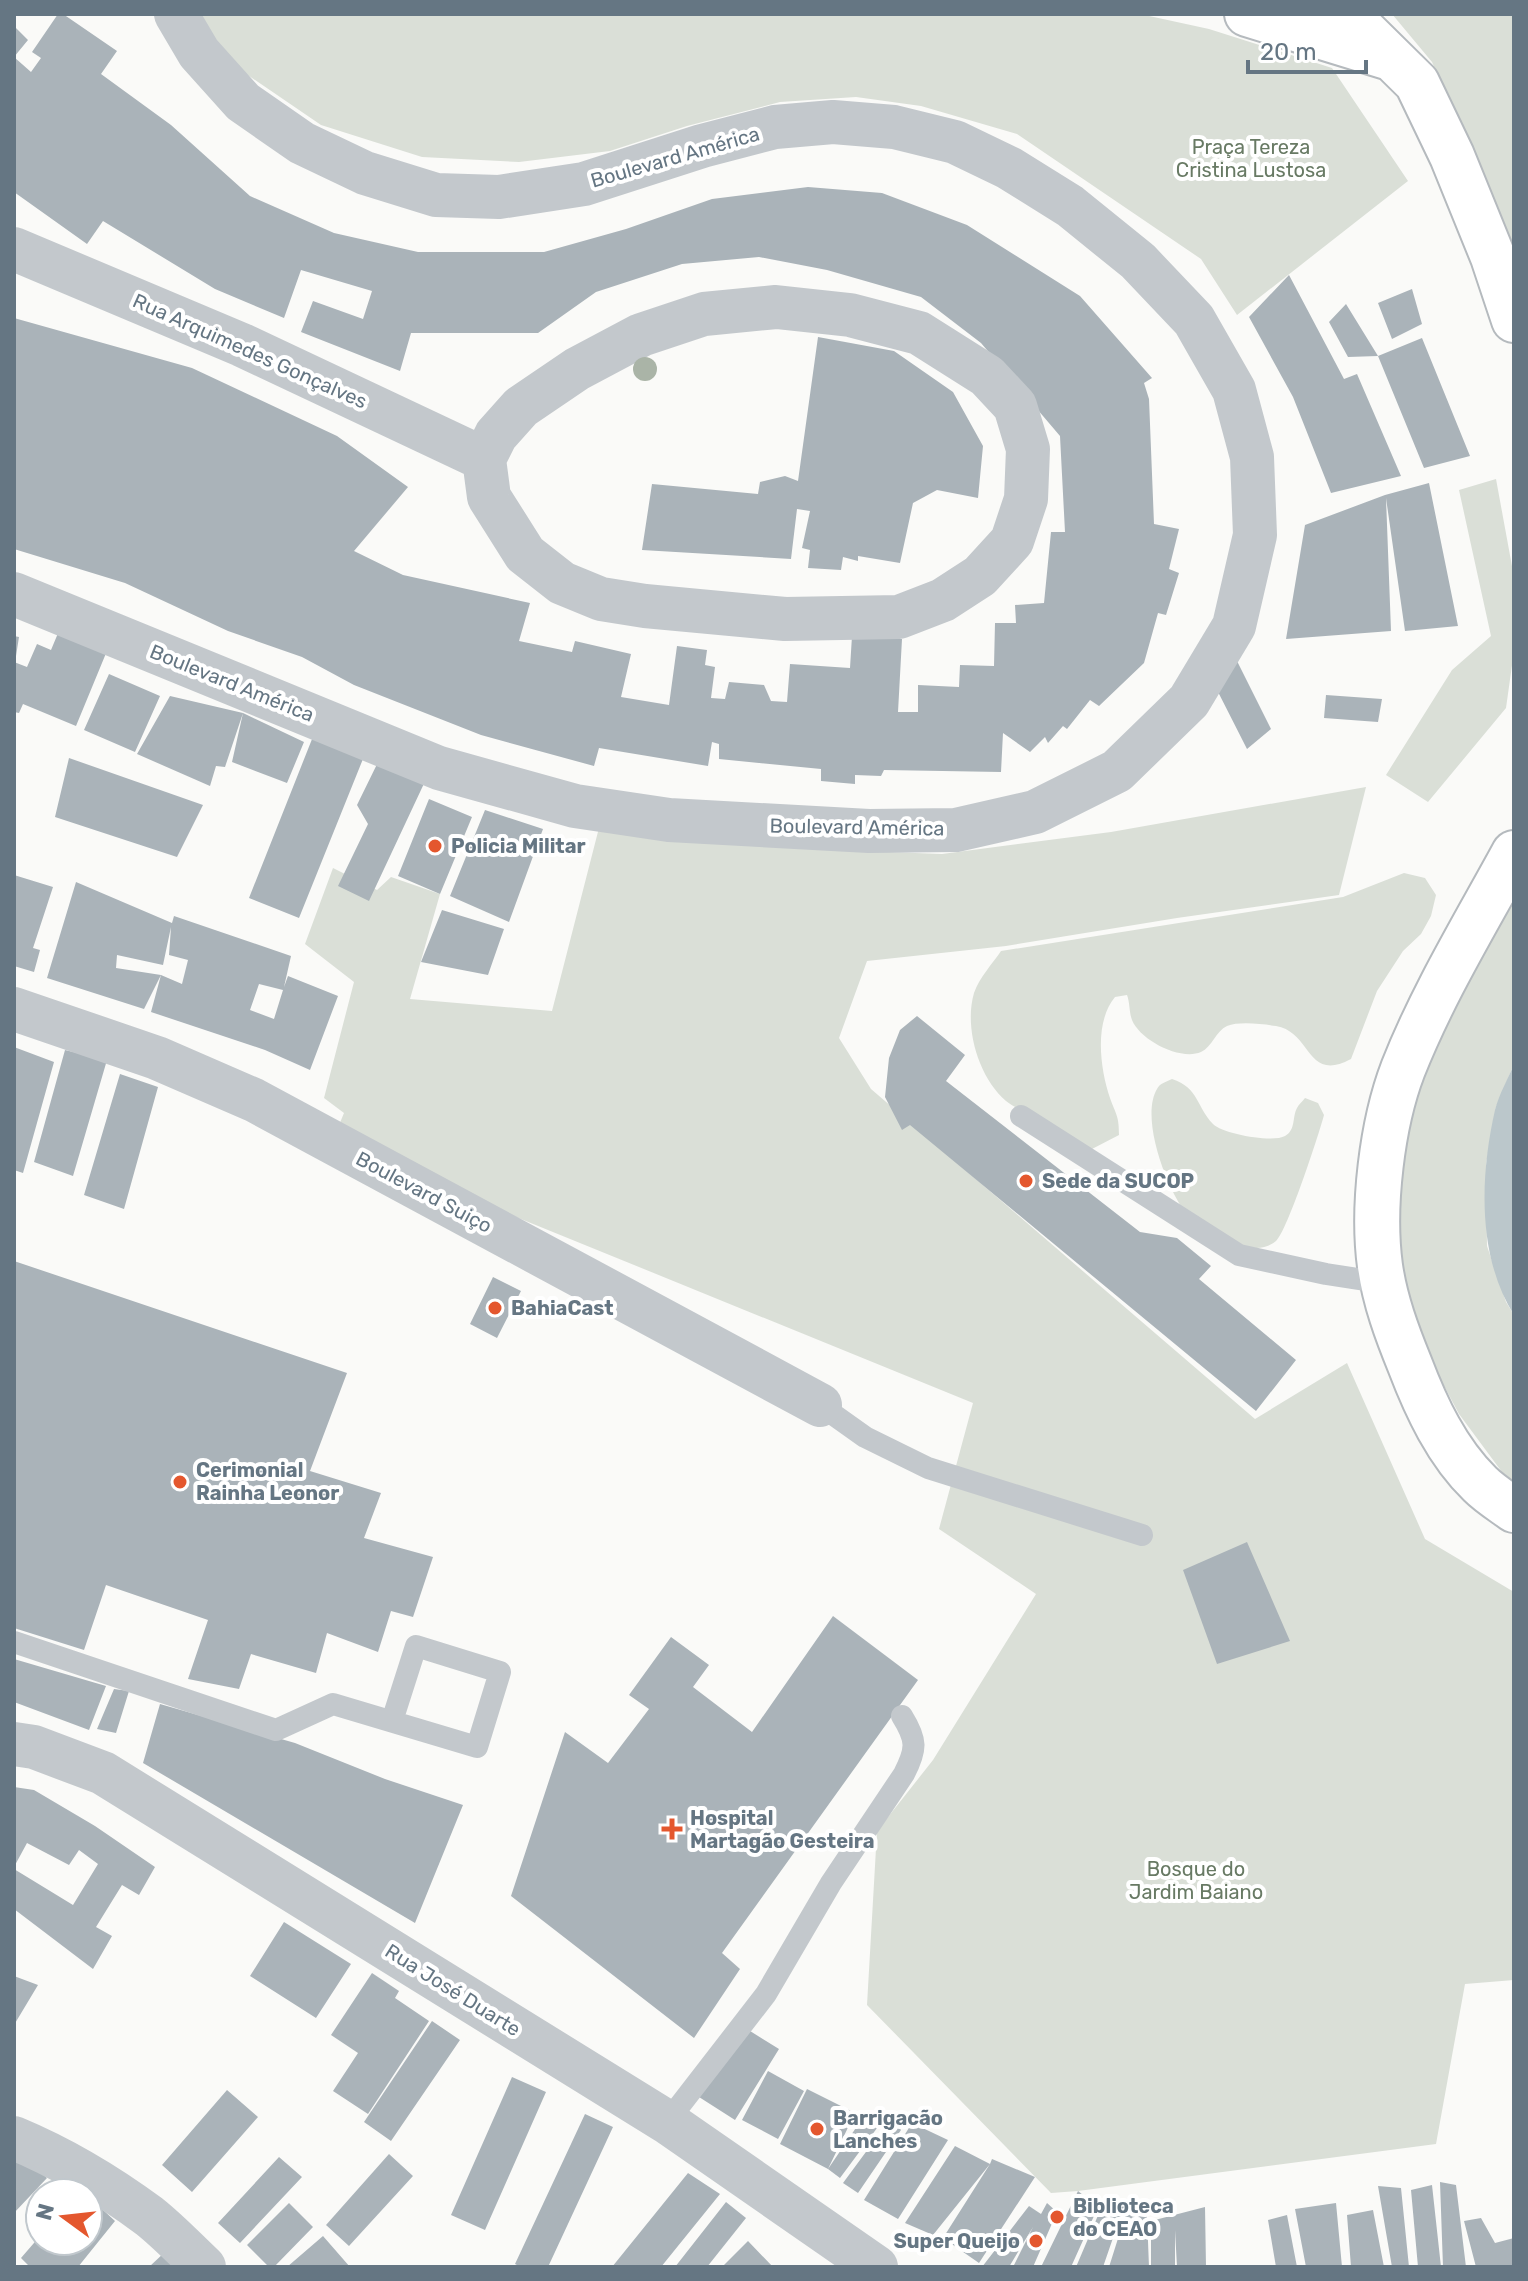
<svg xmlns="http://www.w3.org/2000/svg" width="1528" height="2281" viewBox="0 0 1528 2281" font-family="Rubik,sans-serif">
<rect width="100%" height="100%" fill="#fafaf8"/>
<path fill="#dadfd7" d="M193 14H1140L1209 29 1332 68 1408 181 1237 315 1201 259 1017 134 921 106 856 97 780 102 687 126 610 151 519 162 422 157 321 125 217 54Z
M1392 14H1514V273L1482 172 1432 62Z
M1496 479 1514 577V651L1506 708 1428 802 1386 775 1452 670 1491 636 1459 490Z
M1366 787 1339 895 1177 918 1006 946 867 961 839 1038 871 1089 1255 1419 1347 1363 1425 1539 1514 1592V1980L1465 1984 1436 2144 1078 2191 1051 2193 867 2005 877 1831 933 1760 1036 1594 939 1529 973 1403 332 1142 344 1113 324 1098 354 982 305 944 333 868 377 890 391 877 440 894 410 999 552 1011 601 820 888 852 942 854 1111 832Z
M1514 838V1064L1496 1107 1486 1164 1487 1246 1506 1302 1514 1315V1482L1502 1472 1459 1414 1417 1335 1395 1266 1391 1198 1411 1037Z
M1404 873 1425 878 1436 895 1431 916 1421 934 1403 951 1377 991 1351 1059C1306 1083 1312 1032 1276 1026 1263 1024 1239 1021 1227 1026 1216 1031 1212 1047 1201 1052 1180 1061 1140 1040 1132 1020 1129 1012 1130 1003 1127 995L1115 997C1094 1022 1100 1069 1110 1098 1116 1115 1119 1115 1119 1135L1092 1149C1076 1144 1066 1131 1051 1123 1037 1115 1018 1111 1006 1101 978 1077 964 1027 974 993 979 978 993 963 1001 951L1343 897Z
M1172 1079C1199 1088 1196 1106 1213 1124 1223 1134 1273 1143 1285 1136 1296 1130 1292 1117 1297 1108 1299 1104 1302 1102 1305 1098L1318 1103 1324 1115C1319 1134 1287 1232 1276 1241 1256 1257 1233 1242 1214 1232 1207 1229 1197 1226 1192 1221 1169 1197 1139 1119 1157 1089 1160 1083 1166 1082 1172 1079Z"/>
<path fill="#bbc7cb" d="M1514 1064V1315C1477 1256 1480 1176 1495 1110 1499 1094 1508 1079 1514 1064Z"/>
<path fill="#aab3b9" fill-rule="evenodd" d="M58 14H63L117 51 101 74 171 125 250 196 334 233 418 252H544L626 229 712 199 808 187 882 193 967 225 1080 296 1152 378 1144 383 1149 399 1154 524 1179 529 1169 569 1179 573 1166 615 1158 613 1144 663 1099 706 1090 700 1067 729 1063 726 1048 743 1045 737 1030 752 1003 733 1001 772 884 770 881 776 855 775V784L821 781V769L719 759V744L712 742 708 766 599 748 594 766 481 735 354 685 302 657 228 631 125 583 14 549V318L192 368 337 436 408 487 354 551 403 575 530 603 519 641 572 652 575 641 631 654 621 697 669 705 677 646 707 650 705 665 715 667 711 698 725 699 729 682 764 685 771 701 787 702 790 664 850 668 852 636 902 639 898 712H918V685L959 687 960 665 994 666 995 623H1016L1015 605 1044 603 1051 532H1065L1060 436 981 343 921 297 827 270 759 257 682 264 596 292 538 333H411L400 371 301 332 313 301 363 319 372 291 301 270 284 318 215 289 103 221 87 244 14 192V26L28 40 14 57 31 72 41 58 32 52Z
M1289 275 1344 379 1357 374 1401 476 1331 493 1293 397 1249 317Z
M1412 289 1422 324 1392 339 1378 303Z
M1346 304 1378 356 1348 357 1329 322Z
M818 337 894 351 953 392 983 446 978 498 937 490 913 503 900 563 858 556V561L843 557 841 570 808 568 810 550 802 548 810 511 797 509 791 559 642 550 652 484 758 494 760 482 785 476 798 481Z
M1422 338 1470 456 1424 468 1378 356Z
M1429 483 1458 626 1405 631 1386 498 1391 631 1286 639 1305 525 1385 495Z
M61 626 109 646 76 726 23 704 19 713 14 712V662L27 667 37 644 51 650Z
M14 636 19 637 16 656H14Z
M1236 659 1271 729 1247 749 1213 682Z
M109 674 160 696 135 752 84 730Z
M1326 695 1382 699 1378 722 1324 718Z
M170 696 243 713 304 742 287 783 232 762 243 713 225 767 216 766 210 786 137 754Z
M318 724 369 744 299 918 249 898Z
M382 754 428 775 369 901 338 886 368 824 357 805Z
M69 758 203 805 177 857 55 817Z
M429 799 472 817 440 894 398 876Z
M485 810 543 829 509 922 450 896Z
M14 875 53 887 33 948 40 950 34 972 14 966Z
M76 882 172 923 174 916 291 956 284 987 288 976 338 996 310 1070 265 1050 151 1012 161 975 144 1009 47 978ZM171 927 169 955 188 960 182 984 161 975 116 968 117 955 163 965ZM259 984 283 990 274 1019 250 1010Z
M442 910 504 929 488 975 421 962Z
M917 1016 965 1055 946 1081 1140 1232 1177 1238 1211 1266 1199 1279 1296 1360 1256 1411 910 1125 902 1130 885 1097 889 1058 900 1030Z
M14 1047 54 1062 23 1173 14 1170Z
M65 1050 107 1060 73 1176 34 1162Z
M120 1074 158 1087 124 1209 84 1195Z
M14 1261 347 1373 310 1471 381 1493 364 1538 433 1557 413 1617 391 1611 378 1652 327 1633 316 1673 251 1654 239 1689 188 1679 208 1620 106 1585 84 1650 14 1628Z
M493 1277 521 1291 497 1338 470 1324Z
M1247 1542 1290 1641 1217 1664 1183 1570Z
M833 1616 918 1680 722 1953 740 1969 694 2038 511 1896 565 1732 608 1763 649 1709 629 1695 671 1637 709 1665 693 1687 752 1732Z
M14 1659 106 1686 89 1730 14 1702Z
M114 1689 129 1691 116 1733 97 1729Z
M160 1704 295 1743 385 1779 463 1805 415 1923 143 1763Z
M14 1787 34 1790 95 1826 155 1867 139 1895 122 1885 96 1927 112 1936 93 1969 14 1909V1869L73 1905 98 1864 79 1850 69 1865 27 1843 14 1867Z
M284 1922 351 1964 316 2018 250 1976Z
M372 1973 399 1991 395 1998 429 2021 368 2114 333 2091 358 2053 331 2035Z
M14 1976 38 1985 14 2025Z
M432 2021 460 2040 391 2141 364 2122Z
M742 2026 779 2049 735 2120 699 2097Z
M768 2071 804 2091 778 2139 742 2120Z
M512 2077 546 2092 485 2230 451 2215Z
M807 2089 855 2113 828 2169 780 2144Z
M227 2090 258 2117 192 2192 162 2165Z
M866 2113 883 2120 840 2178 828 2169Z
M585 2114 613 2127 548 2267H521L515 2264Z
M891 2118 901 2130 858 2193 843 2183Z
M912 2123 948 2140 898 2219 864 2200Z
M955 2146 990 2164 992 2159 1035 2177 979 2263 943 2238 990 2164 933 2235 905 2223Z
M389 2154 413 2176 349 2246 326 2225Z
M22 2155 47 2178 14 2213V2165Z
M279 2157 302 2177 240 2243 218 2223Z
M688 2173 720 2194 661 2267H612Z
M1440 2182 1456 2185 1466 2267H1443Z
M1432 2185 1441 2267H1418L1411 2190Z
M1378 2186 1401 2188 1409 2267H1392Z
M1078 2191 1098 2207 1071 2267H1041Z
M88 2196 115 2221 78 2267H30L21 2258 40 2236V2241H88Z
M1105 2199 1124 2206 1103 2267H1076Z
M726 2202 746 2218 707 2267H675Z
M289 2203 313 2227 274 2267H269L247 2245Z
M1047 2203 1057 2212 1033 2267H1013L1033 2227 1009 2267H982L1029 2206 1041 2214Z
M1336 2203 1342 2267H1306L1295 2209Z
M1205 2207 1206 2267H1177L1175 2230V2267H1151V2221Z
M1127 2210 1147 2216 1149 2267H1109Z
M1373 2210 1384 2267H1351L1347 2215Z
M1287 2215 1297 2267H1276L1268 2220Z
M1481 2218 1495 2243 1514 2238V2267H1476L1464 2221Z
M323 2236 350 2267H287Z
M748 2241 773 2267H722Z
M166 2251 180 2267H149Z"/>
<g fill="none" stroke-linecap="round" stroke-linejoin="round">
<defs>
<path id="primary" d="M1247 14 1387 57
M1347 14 1417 83 1452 156 1493 257 1514 320
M1514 853C1476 923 1433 993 1403 1069 1382 1124 1372 1207 1380 1266 1385 1301 1397 1333 1410 1365 1426 1407 1447 1452 1480 1484 1490 1494 1503 1502 1514 1510"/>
</defs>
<use href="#primary" stroke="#b5babe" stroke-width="48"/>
<path stroke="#c3c8cc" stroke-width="22" d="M1021 1116 1239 1255 1326 1274 1384 1283
M820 1405 865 1437 928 1468 1142 1535
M14 1642 276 1730 333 1704 477 1747 500 1672 416 1646 392 1721
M667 2122 766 1994 831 1883 904 1774C917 1749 917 1740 902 1716"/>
<path stroke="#c3c8cc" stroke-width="44" d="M14 249 242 345 484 459
M776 307 850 315 919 333 987 376 1015 406 1028 449 1026 499 1012 541 980 576 943 600 899 617 785 619 645 606 601 599 562 583 525 554 489 497 484 459 496 435 521 407 577 369 641 335 704 314Z
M14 594 439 768 575 806 669 820 869 831 956 830 1035 812 1117 771 1189 701 1234 626 1255 535 1252 457 1234 390 1194 320 1138 261 1070 206 1009 168 955 142 894 127 833 122 775 127 702 146 584 184 499 197 436 195 365 173 302 143 243 102 199 53 176 14
M14 1009 157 1058 254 1100 820 1405
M14 1744 34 1747 103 1773 667 2122 876 2267
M14 2138C62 2158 107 2185 149 2216 168 2231 186 2250 204 2267"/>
<use href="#primary" stroke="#fff" stroke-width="44"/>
</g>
<circle fill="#aab4a7" cx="645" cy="369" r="12"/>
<g fill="#e4572e" stroke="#fff" stroke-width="3">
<circle cx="435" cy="846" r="8"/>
<circle cx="1026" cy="1181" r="8"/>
<circle cx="495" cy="1308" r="8"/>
<circle cx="180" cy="1482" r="8"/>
<path d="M668 1817h8v8h8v8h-8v8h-8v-8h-8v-8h8z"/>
<circle cx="817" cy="2129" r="8"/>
<circle cx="1057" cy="2217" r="8"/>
<circle cx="1036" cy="2241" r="8"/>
</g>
<g text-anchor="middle" stroke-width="8" stroke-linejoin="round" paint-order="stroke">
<g font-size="20" fill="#687a64" stroke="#fff">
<text x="1251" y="154">Praça Tereza<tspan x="1251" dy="23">Cristina Lustosa</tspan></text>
<text x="1196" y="1876">Bosque do<tspan x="1196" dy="23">Jardim Baiano</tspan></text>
</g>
<g font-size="20" fill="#657683" stroke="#fff">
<text transform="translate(675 157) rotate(-16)" y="7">Boulevard América</text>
<text transform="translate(250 351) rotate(24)" y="7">Rua Arquimedes Gonçalves</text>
<text transform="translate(232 683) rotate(22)" y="7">Boulevard América</text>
<text transform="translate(857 827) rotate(1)" y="7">Boulevard América</text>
<text transform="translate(424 1192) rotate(28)" y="7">Boulevard Suiço</text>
<text transform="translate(453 1990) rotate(32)" y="7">Rua José Duarte</text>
</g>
<g font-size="20" font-weight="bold" fill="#657683" stroke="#fff" text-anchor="start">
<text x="451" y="853">Policia Militar</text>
<text x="1042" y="1188">Sede da SUCOP</text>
<text x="511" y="1315">BahiaCast</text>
<text x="196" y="1477">Cerimonial<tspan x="196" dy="23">Rainha Leonor</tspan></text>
<text x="690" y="1825">Hospital<tspan x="690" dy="23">Martagão Gesteira</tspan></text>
<text x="833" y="2125">Barrigacão<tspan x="833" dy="23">Lanches</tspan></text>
<text x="1073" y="2213">Biblioteca<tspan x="1073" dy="23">do CEAO</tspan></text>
<text x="1020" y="2248" text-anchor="end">Super Queijo</text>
</g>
</g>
<rect width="1528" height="2281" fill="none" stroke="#657683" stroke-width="32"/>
<g transform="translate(64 2217) rotate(285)"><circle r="38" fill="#ffffff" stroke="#c1c8cd" stroke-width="2"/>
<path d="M0-6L14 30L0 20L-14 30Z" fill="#e4572e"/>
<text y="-12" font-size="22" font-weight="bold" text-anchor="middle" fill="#657683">N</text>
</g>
<path d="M1248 60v12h118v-12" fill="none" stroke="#657683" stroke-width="4"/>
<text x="1260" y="60" font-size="24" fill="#657683" stroke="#ffffff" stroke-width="6" paint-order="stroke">20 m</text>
</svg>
